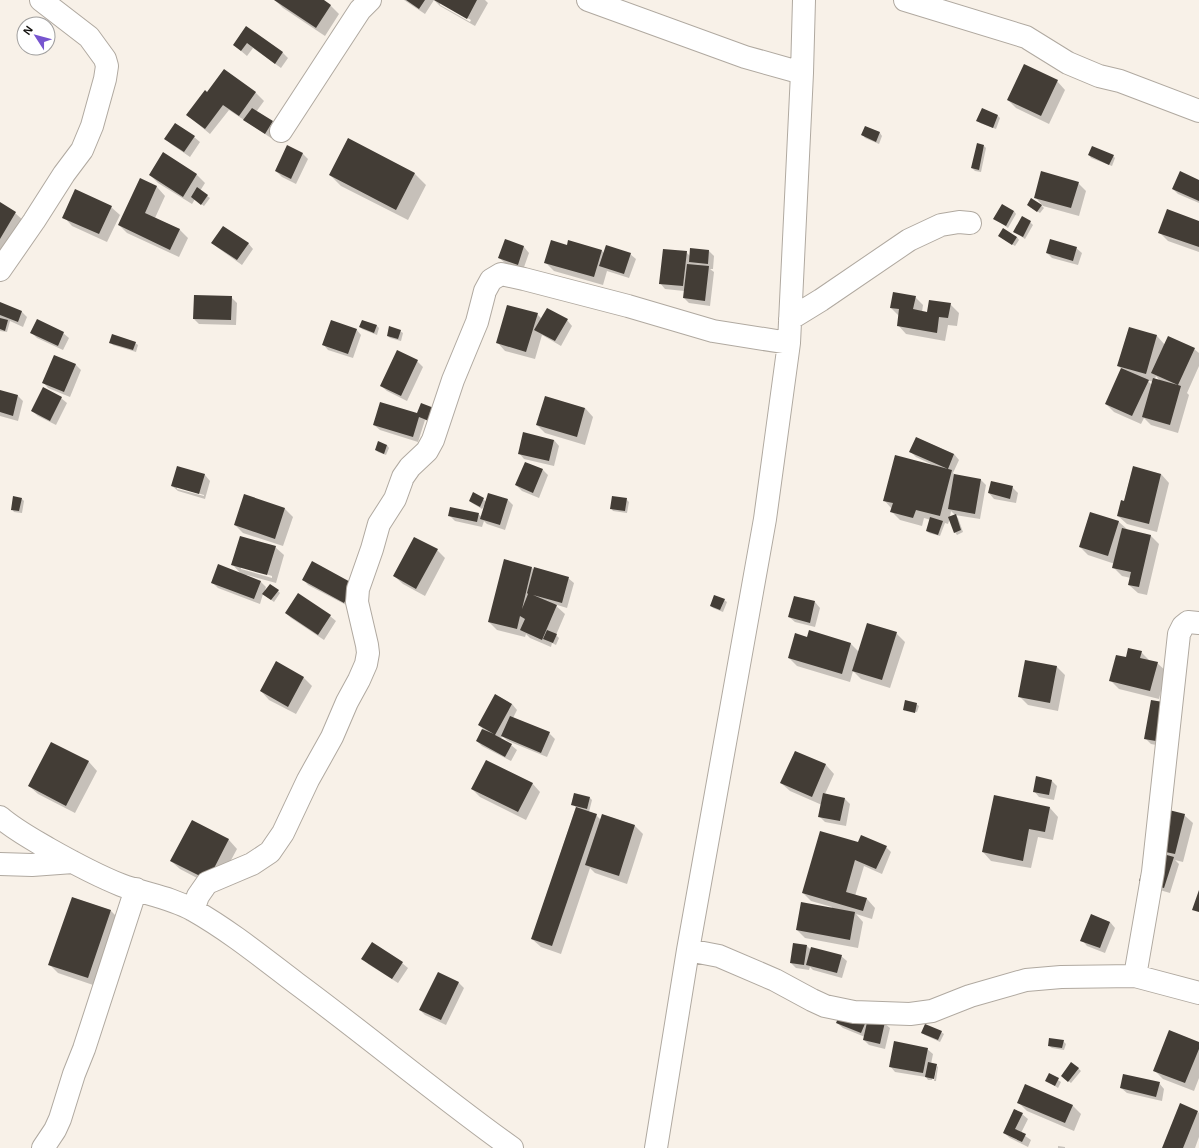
<svg xmlns="http://www.w3.org/2000/svg" width="1199" height="1148" viewBox="0 0 1199 1148" font-family="Arial,sans-serif">
<rect width="100%" height="100%" fill="#f8f1e8"/>
<path fill="#0003" fill-rule="evenodd" d="M275 0H322L331 6 339 14 325 36 283 8Z
M404 0H434L425 14Z
M434 0H485L488 3 475 26 440 6ZM440 3 471 20 470 22 440 5Z
M246 27 283 53 288 58 281 68 253 48 247 56 234 45Z
M224 70 256 93 264 101 256 112 272 122 278 128 271 138 229 110 210 134 187 115 207 94Z
M1057 81 1065 90 1049 124 1016 108 1008 100Z
M998 116 1000 118 996 129 980 123 978 121Z
M866 127 880 133 882 136 879 144 865 138 863 135Z
M194 137 200 142 190 157 171 144 166 139Z
M348 139 415 174 426 185 408 220 341 186 330 175Z
M288 146 303 154 308 159 296 184 282 177 276 171Z
M984 146 986 148 981 172 975 171 972 168Z
M164 154 197 175 205 183 200 191 210 198 204 206 195 199 192 204 158 183 150 175Z
M1089 155 1113 156 1115 158 1112 166 1091 158Z
M140 180 157 187 165 196 155 218 179 229 188 238 179 257 127 233 119 225Z
M1199 181V203L1178 194 1173 189Z
M1078 183 1086 191 1079 216 1043 206 1035 197Z
M0 204 15 213 24 221 5 253 0 251Z
M1041 205 1044 208 1040 213 1030 207Z
M111 207 120 215 107 242 72 226 64 217Z
M1014 211 1016 214 1008 228 995 219Z
M1030 222 1033 225 1025 239 1015 232Z
M1199 222V252L1168 241 1160 233Z
M1017 237 1019 240 1015 246 1002 238Z
M506 241 524 247 529 253 523 270 505 263 499 258Z
M569 241 602 251 604 253 630 254 636 259 629 278 607 271 603 285 554 271 546 263 568 246Z
M212 243H248L253 249 242 265 218 248Z
M1076 248 1082 253 1078 265 1052 258 1047 253Z
M691 249 709 251 714 256 713 269H710L714 272 710 306 689 303 684 298V291L665 289 660 283 686 252 690 256Z
M231 297 237 303 236 325 199 324 194 319Z
M915 297 923 305 922 312 927 313 950 304 959 313 957 326 948 325 945 341 906 334 898 325 899 316 891 308Z
M0 303 22 312 27 317 23 327 10 321 7 332 0 331Z
M537 314 542 319 567 320 572 326 561 346 542 335 535 359 505 351 497 342Z
M362 321 377 326 379 328 377 335 362 329 360 327Z
M1129 328 1157 336 1165 345 1194 349 1199 353V366L1187 393 1189 395 1178 433 1151 425 1144 418 1141 424 1114 412 1106 404 1122 369 1118 366ZM1156 376 1160 381 1155 379ZM1147 380 1153 382 1152 385Z
M356 329 361 335 353 358 328 350 323 344Z
M400 331 403 333 401 341 390 338 388 336Z
M32 333H63L69 338 63 350 37 338Z
M110 342 135 343 138 345 136 352 113 345Z
M397 352 417 361 423 367 407 401 387 391 381 386Z
M55 356 76 365 81 370 70 397 48 388 43 382Z
M0 391 18 396 23 401 18 421 0 416Z
M61 398 67 403 56 425 38 416 32 411Z
M585 408 593 417 585 445 545 433 537 425Z
M418 415 432 422 425 420 418 442 380 430 374 425Z
M917 438 954 454 959 460 953 473 956 475 981 480 986 485 980 519 955 515 958 518 963 532 957 535 955 532 950 518 948 524 945 523 940 536 929 533 927 531 931 520 924 518 922 526 900 520 892 512V509L884 500 935 467V466L916 457 911 452ZM951 511 955 515 950 517Z
M554 440 559 446 554 466 524 459 519 453Z
M387 445 389 448 386 455 378 452 376 450Z
M1133 467 1161 474 1169 483 1157 532 1127 524 1118 516 1124 502Z
M543 470 548 475 539 498 522 491 516 485Z
M205 475 210 481 205 499 178 491 172 486ZM177 487 204 495V496L177 489Z
M1012 487 1018 493 1016 503 994 499 989 493Z
M474 494 487 502 508 500 513 505 505 530 487 524 484 521 482 527 455 521 449 515 478 514 482 517 485 504 482 509 472 503 470 501Z
M245 496 285 509 293 517 283 546 243 533 235 525Z
M22 499 24 501 22 513 14 512 12 509Z
M626 499 629 502 627 513 613 511 611 508Z
M1090 513 1119 522 1128 530 1151 536 1159 544 1147 595 1138 593 1129 585 1131 578 1122 576 1114 568 1115 564 1088 555 1080 547Z
M275 547 284 555 276 583 247 575 246 576 261 582 266 587 264 593 278 591 280 593 274 602 263 594 260 604 218 588 212 582 242 575 232 564ZM241 566 272 576V578L241 569Z
M437 550 445 558 425 596 403 584 394 576Z
M504 561 532 568 534 570 568 578 574 583 567 608 554 604 565 614 556 635 559 638 556 645 552 643 551 647 530 638 526 634 525 637 497 630 489 622Z
M303 579 353 585 350 607 308 585Z
M724 600 727 602 723 612 713 608 711 606Z
M815 602 820 608 815 627 795 622 789 617Z
M286 613 330 616 336 621 324 640 291 618Z
M896 633 905 642 890 688 861 679 853 671 850 682 797 666 789 658 807 638 851 644 859 652Z
M1141 652 1150 661 1157 663 1166 671 1159 699 1119 689 1111 681Z
M277 663 304 678 312 686 296 714 269 700 261 691Z
M1056 666 1065 675 1058 711 1028 705 1020 697Z
M496 695 512 704 517 710 513 718 549 733 555 739 547 757 508 741 502 736 501 739 511 745 517 750 511 761 482 746 477 741 483 729 479 725Z
M1152 701 1167 747 1151 744 1145 738Z
M916 704 919 706 917 712 905 710V711L904 710Z
M52 743 89 762 97 771 75 813 38 794 29 786Z
M795 752 826 765 834 774 825 794 845 799 850 804 846 826 825 822 819 816 822 805 790 791 781 783Z
M1052 781 1057 786 1054 800 1039 797 1034 791Z
M532 783 540 792 526 820 480 797 472 789Z
M590 798 592 800 589 812 596 815 601 820 603 816 635 826 643 834 627 884 595 873 590 868 561 954 541 947 532 939 576 807 572 804Z
M1050 808 1058 817 1053 840 1038 837 1031 868 991 861 983 852Z
M1184 815 1193 823 1183 862 1175 860 1179 864 1170 893 1146 886Z
M192 821 229 840 237 849 216 888 180 869 171 861Z
M859 843 886 847 891 852 882 874 864 866 855 896 867 899 875 908 872 919 856 914 863 922 858 948 805 938 797 930 831 909 832 907 811 901 803 893Z
M111 911 119 919 96 986 58 973 50 965Z
M1092 915 1110 922 1115 928 1105 953 1087 946 1082 940Z
M807 946 811 950 841 956 847 961 842 978 813 970 810 967 809 970 796 968 791 963Z
M363 958 402 963 408 968 398 983 368 964Z
M438 973 459 983 464 988 446 1025 425 1015 420 1010Z
M837 1023H884L890 1028 885 1049 869 1045 864 1040 865 1037 843 1028Z
M941 1032 944 1034 940 1042 925 1035 922 1033Z
M1063 1041 1066 1044 1064 1050 1052 1048 1049 1046Z
M1199 1043V1078L1194 1091 1163 1079 1155 1071Z
M927 1049 933 1054 931 1064 935 1065 932 1080H928L926 1077 895 1072 890 1066Z
M937 1066 938 1067 936 1081H934Z
M1078 1068 1081 1071 1071 1083 1065 1078Z
M1050 1075 1061 1082 1058 1088 1047 1081Z
M1159 1083 1164 1089 1162 1101 1127 1093 1121 1088Z
M1018 1102 1073 1106 1081 1114 1074 1131 1027 1111Z
M1198 1112 1199 1113V1137L1195 1148H1163Z
M1022 1114 1028 1119 1021 1133 1031 1140 1028 1147 1010 1138 1004 1133Z
M1058 1146 1065 1147V1148H1058Z"/>
<path fill="#433d36" d="M274 0H324L331 5 316 28Z
M406 0H425L419 9Z
M434 0H477L467 19Z
M246 26 283 52 275 64 247 43 241 51 233 45Z
M1024 64 1058 80 1041 116 1007 100Z
M224 69 256 92 239 116 223 105 205 129 186 115 205 90 207 92Z
M252 108 273 121 265 134 243 120Z
M982 108 998 115 993 128 976 121Z
M175 123 195 136 184 152 164 139Z
M865 126 880 132 876 142 861 135Z
M348 138 415 173 396 210 329 175Z
M977 143 984 145 979 170 971 168Z
M287 145 303 153 291 179 275 171Z
M1092 146 1114 155 1109 165 1088 155Z
M163 152 197 174 183 197 149 175Z
M1041 171 1079 182 1071 208 1034 198Z
M1180 171 1199 180V201L1172 189Z
M140 178 157 186 145 213 180 229 170 250 118 225Z
M197 187 208 195 201 205 191 197Z
M75 189 112 206 99 234 62 218Z
M1031 198 1042 205 1037 212 1027 205Z
M0 202 16 212 0 239Z
M1002 204 1014 211 1006 226 993 219Z
M1167 209 1199 221V247L1158 233Z
M1022 216 1031 221 1023 237 1013 232Z
M223 226 249 243 237 260 211 243Z
M1003 228 1017 237 1012 245 998 236Z
M505 239 524 246 518 265 498 258Z
M1050 239 1077 247 1073 261 1046 253Z
M551 240 567 245 568 240 602 250 594 277 544 263Z
M606 245 631 253 624 274 599 266Z
M690 248 709 250 708 264 689 262Z
M663 249 687 251 683 286 659 284Z
M687 264 709 266 705 301 683 298Z
M893 292 916 296 913 309 927 312 929 300 951 303 948 318 939 317 937 333 897 326 899 309 890 308Z
M194 295 232 296 231 320 193 319Z
M0 302 22 311 18 322 0 315Z
M507 305 538 313 526 352 496 343Z
M547 308 568 319 555 341 534 330Z
M0 318 8 320 5 331 0 329Z
M37 319 64 332 58 346 30 333Z
M331 320 357 329 348 354 322 345Z
M362 320 377 325 374 333 359 327Z
M389 326 401 330 398 339 387 336Z
M1129 327 1157 335 1146 374 1117 366Z
M112 334 136 342 133 350 109 343Z
M1168 336 1195 348 1178 385 1181 386 1170 425 1142 417 1153 378 1178 385 1151 373Z
M397 350 418 360 401 396 380 386Z
M54 355 76 364 64 392 42 383Z
M1121 368 1149 380 1132 416 1105 404Z
M43 387 62 397 50 421 31 411Z
M0 390 18 395 13 416 0 412Z
M545 396 585 408 577 437 536 425Z
M380 402 417 413 421 403 434 408 429 421 419 417 413 437 373 425Z
M523 432 554 440 549 461 518 454Z
M916 437 954 454 948 469 909 452Z
M378 441 387 445 384 454 375 450Z
M895 455 952 470 940 516 916 510 913 518 890 512 893 503 883 501Z
M525 462 543 469 533 493 515 485Z
M177 466 205 474 199 494 171 486Z
M1133 466 1161 474 1149 524 1117 516 1121 500 1124 501Z
M954 474 981 479 975 514 948 509Z
M991 481 1013 486 1010 499 988 493Z
M473 492 484 498 480 507 469 501Z
M488 493 508 499 500 525 480 519Z
M244 494 285 508 275 539 234 525Z
M13 496 22 498 19 511 11 510Z
M612 496 627 498 625 511 610 509Z
M450 507 479 513 477 522 448 516Z
M1090 512 1119 521 1108 556 1079 547Z
M956 514 961 530 954 533 948 517Z
M930 517 943 521 938 535 926 531Z
M1122 528 1151 535 1139 587 1128 585 1131 572 1112 568Z
M240 536 276 546 267 575 231 565Z
M414 537 438 549 416 589 393 576Z
M504 559 532 567 522 609 528 594 527 593 534 567 569 577 562 603 533 595 557 605 542 640 520 630 525 619 520 616 517 629 488 622Z
M312 561 354 584 344 603 302 580Z
M218 564 261 581 254 599 211 583Z
M270 584 279 590 271 600 262 594Z
M298 593 331 615 318 635 285 613Z
M714 595 725 599 720 610 710 606Z
M794 596 815 601 810 623 788 617Z
M867 623 897 632 882 680 852 671Z
M547 630 557 634 553 643 543 639Z
M809 630 851 643 842 674 788 658 795 633 807 637Z
M1128 648 1142 651 1140 658 1158 662 1150 691 1109 681 1116 655 1126 657Z
M1025 660 1057 666 1050 703 1018 697Z
M276 661 304 677 288 707 260 691Z
M495 694 512 704 495 735 512 744 505 757 476 741 482 729 494 734 478 725Z
M905 700 917 703 915 713 903 710Z
M1151 700 1169 703 1162 742 1144 739Z
M510 716 550 732 541 753 501 736Z
M51 742 89 761 66 806 28 786Z
M795 751 826 764 812 797 780 783Z
M486 760 533 783 518 812 471 789Z
M1036 776 1052 780 1049 795 1033 792Z
M574 793 590 797 587 809 571 805Z
M823 793 845 798 840 821 818 817Z
M994 795 1050 807 1045 832 1029 829 1023 861 982 852Z
M576 807 597 814 552 946 531 939Z
M1157 807 1185 814 1175 854 1147 848Z
M602 814 635 825 619 876 585 865Z
M192 820 229 839 208 880 170 861Z
M820 831 858 842 861 835 887 846 876 869 855 860 846 892 867 898 863 911 802 893Z
M1149 850 1174 857 1164 888 1139 881Z
M1199 890V912L1192 910Z
M72 897 111 910 88 978 48 965Z
M801 902 855 912 850 940 796 930Z
M1091 914 1110 922 1100 948 1080 941Z
M372 942 403 962 392 979 361 959Z
M793 943 807 945 804 965 790 963Z
M811 947 842 955 837 973 806 965Z
M438 972 459 982 441 1020 419 1010Z
M842 1009 867 1019 861 1033 836 1023Z
M868 1018 885 1022 880 1044 863 1040Z
M925 1024 942 1031 938 1040 921 1033Z
M1169 1030 1199 1042V1049L1185 1083 1153 1071Z
M1049 1038 1064 1040 1062 1048 1048 1046Z
M894 1041 928 1048 923 1073 889 1067Z
M928 1062 937 1064 934 1079 925 1077Z
M1071 1062 1079 1068 1068 1082 1061 1076Z
M1049 1073 1059 1078 1055 1086 1045 1081Z
M1123 1074 1160 1082 1156 1097 1120 1088Z
M1025 1084 1073 1105 1065 1123 1017 1103Z
M1180 1103 1198 1111 1183 1148H1162Z
M1014 1109 1023 1113 1015 1129 1026 1134 1022 1142 1003 1133Z"/>
<g fill="none" stroke-linecap="round" stroke-linejoin="round">
<defs>
<path id="minor" d="M588 0 745 57 802 73
M905 0 1026 37 1068 63 1099 76 1120 81 1199 111
M281 131 326 62 360 10 370 0
M0 270 34 221 64 174 82 150 92 126 105 79 107 66 105 59 89 37 41 0
M790 319 821 300 909 240 941 225 959 222 970 223
M0 817C15 830 32 839 49 849 72 862 96 875 121 885 145 894 170 897 193 910 230 931 263 958 296 983 369 1037 438 1095 512 1148
M0 864 32 865 73 862
M193 910 198 896 207 883 252 864 270 852 283 833 308 780 332 737 347 702 359 680 366 664 368 653 367 645 357 602 358 589 372 549 379 524 395 499 403 477 410 467 427 451 433 440 453 380 477 322 485 291 491 280 501 274 524 279 628 306 713 331 789 343
M688 950 719 956 775 980 812 1000 825 1006 854 1012 910 1014 932 1011 970 996 1026 980 1061 977 1135 976 1199 993
M1135 976 1153 872 1179 634 1183 626 1188 622 1199 623
M43 1148 55 1130 60 1119 74 1074 84 1049 136 889
M656 1148 688 950 765 519 789 343 802 73 804 0"/>
</defs>
<use href="#minor" stroke="#b0a9a0" stroke-width="24"/>
<use href="#minor" stroke="#fff" stroke-width="22"/>
</g>
<g transform="translate(36 36) rotate(306)"><circle r="19" fill="#ffffff" stroke="#a09f9e"/>
<path d="M0-3L7 15L0 10L-7 15Z" fill="#7755cf"/>
<text y="-6" font-size="11" font-weight="bold" text-anchor="middle" fill="#12100d">N</text>
</g>
</svg>
